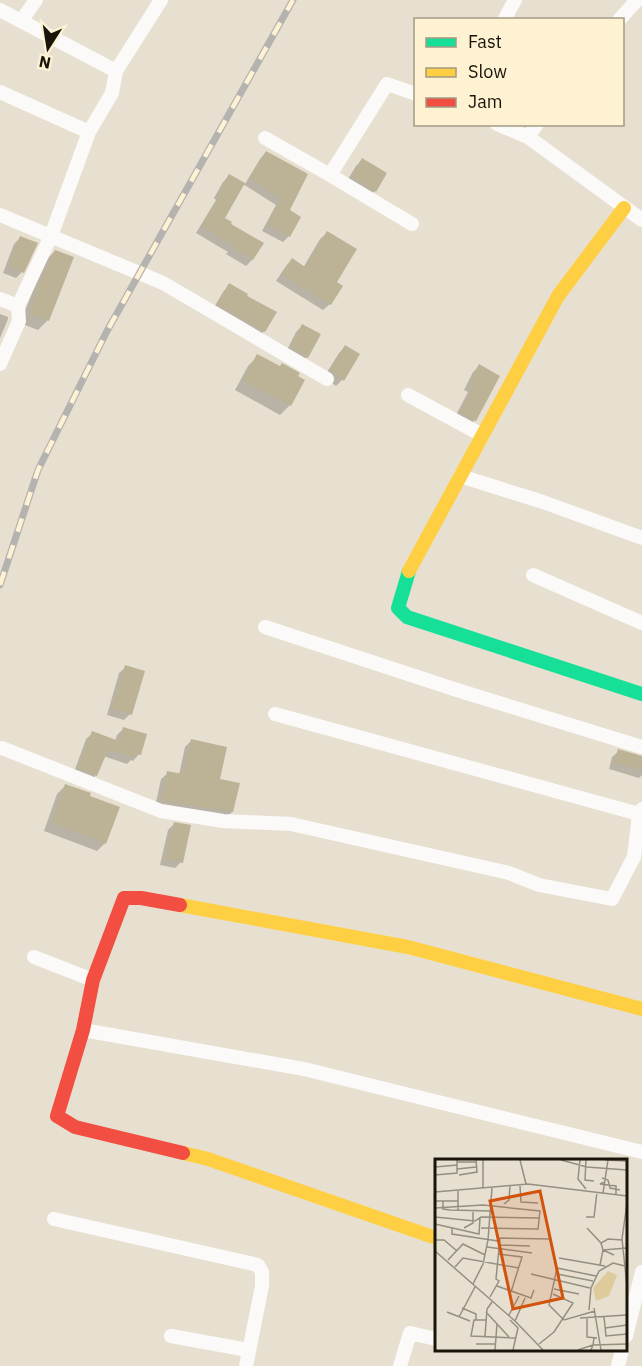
<svg xmlns="http://www.w3.org/2000/svg" width="642" height="1366" viewBox="0 0 642 1366" font-family="'IBM Plex Sans',sans-serif">
<rect width="100%" height="100%" fill="#e7e0d0"/>
<path fill="#0003" d="M266 152 288 211 289 236 283 242 262 231 276 205 243 184 223 219 229 224 261 244 252 260 246 266 226 254 228 252 196 233 216 200 214 198 223 182 229 176 245 184 260 159Z
M362 160 375 191 368 197 345 184 356 166Z
M327 233 335 283 330 304 323 310 276 281 286 266 292 260 303 268 320 239Z
M20 238 22 272 16 278 3 273 14 244Z
M55 251 48 320 38 330 20 323 45 261Z
M229 285 275 313 264 331 258 338 212 311 223 292Z
M0 314 8 317V319L0 338Z
M303 325 307 357 301 363 285 354 296 332Z
M345 347 342 380 336 386 324 377 339 353Z
M258 356 290 405 280 415 235 390 248 366Z
M479 366 498 377 475 420 468 427 454 419 468 392 464 390 473 372Z
M126 667 130 714 124 720 107 715 119 673Z
M124 728 139 754 133 761 131 760 127 764 103 756 96 775 90 782 73 775 86 739 93 733 115 741 117 735Z
M192 740 218 780 232 812 226 818 155 807 161 779 168 773 179 775 185 747Z
M619 751 642 757V775L639 778 609 769 612 757Z
M66 785 88 796 105 843 97 851 44 831 57 794Z
M174 824 181 862 175 868 160 865 168 830Z"/>
<path fill="#bcb296" d="M266 151 308 174 290 210 301 217 290 237 267 224 281 198 249 178Z
M362 158 387 173 376 192 351 177Z
M229 174 245 183 225 218 232 222 231 224 264 243 253 260 231 247 233 245 201 226 221 193 219 191Z
M327 231 357 249 337 282 343 286 331 305 281 274 292 258 305 267Z
M20 236 38 243 24 273 8 267Z
M55 250 74 257 49 321 29 313 41 279Z
M229 283 248 294 247 296 277 312 265 332 217 304Z
M302 324 321 334 308 358 290 347Z
M345 345 360 354 344 381 330 370Z
M257 354 280 366 282 363 300 373 298 376 305 380 291 406 243 380Z
M479 364 500 376 476 421 460 413 473 385 469 383Z
M125 665 145 671 132 715 112 709Z
M123 727 147 734 141 755 136 754 135 758 108 750 97 776 78 768 92 731 119 741Z
M191 739 227 747 220 779 240 783 233 812 161 801 167 771 183 774Z
M618 749 642 756V771L614 763Z
M65 784 91 793 90 796 120 807 106 844 51 822Z
M174 822 191 825 183 863 165 859Z"/>
<g fill="none" stroke-linecap="round" stroke-linejoin="round">
<path stroke="#fbfaf8" stroke-width="14" d="M0 10 116 71
M504 20 515 0
M619 20 637 0
M21 21 36 0
M0 92 89 132
M497 124 528 137 642 220
M528 137 537 124
M265 138 330 175 412 224
M330 175 387 84 416 94
M0 215 163 283 327 379
M0 299 18 306
M0 364 19 321 18 306 51 236 89 132 112 93 116 71 161 0
M408 395 482 435
M460 476 543 502 642 538
M533 575 642 623
M265 627 457 690 642 747
M275 714 639 814
M2 748 161 811 223 821 291 824 509 873 539 885 612 899 634 857 639 814 642 809
M34 957 93 980
M83 1030 304 1069 642 1152
M54 1219 258 1265 262 1272V1286L246 1366
M171 1336 248 1350
M626 1336 642 1272
M400 1366 410 1333 436 1339
M618 1366 622 1350"/>
<path stroke="#16e098" stroke-width="14" d="M409 571 398 608 407 617 642 694"/>
<path stroke="#ffcf43" stroke-width="14" d="M409 571 558 296 624 208
M180 905 408 947 642 1009
M183 1153 208 1159 436 1238"/>
<path stroke="#f24e42" stroke-width="14" d="M180 905 141 898H124L93 980 83 1030 57 1116 75 1127 183 1153"/>
<defs>
<path id="rail" d="M0 585 38 470 107 331 293 0"/>
</defs>
<use href="#rail" stroke="#b5b3b0" stroke-width="7"/>
<use href="#rail" stroke="#fef2d3" stroke-width="4.5" stroke-dasharray="14" stroke-linecap="butt"/>
</g>
<g transform="translate(435 1159)">
<rect width="192" height="192" fill="#e7e0d0"/>
<path d="M173 112 182 116 174 137 161 142 158 129Z" fill="#ddcb9c"/>
<path fill="none" stroke="#958f81" stroke-width="1.5" d="M48 1V29M85 1 91 25M126 1 152 8 192 11M145 1 143 20 151 30M151 1 150 21 159 22M170 1 192 2M22 3H41M0 8 22 6M22 10 41 8M0 16 22 14V1M24 16 42 13 41 1M167 19 173 21 175 29 185 31M170 23 165 25 181 27V36M85 27 86 43 103 44M23 31V52M0 33 93 25 192 37M168 34 173 1M0 42H23M8 42V50L15 51 56 52M192 44 187 80 192 127M69 45 74 41 75 27M0 49 48 46 105 52 103 70 46 69M0 58 40 62 46 58 104 59M151 58H159L162 33M0 65 44 75 45 59M17 68V75L63 82M29 69 38 64V53M152 69 166 84M0 81H9L22 92M187 81 173 80 166 84 168 91 192 89M64 86 95 87M52 88 97 94M0 92 80 162 108 191M63 95 87 98 76 133M124 99 170 107M13 101 28 85 50 96M165 106 168 91 179 96M20 108 28 99 84 109M96 115 155 129M122 115 158 122M38 125 48 105 53 81 57 29M62 127 96 139 99 131M119 130 144 135M55 138 64 122 61 120 65 79 115 80M27 149 41 155V161M159 149 166 191M154 151 156 129 164 112 178 104 190 107M160 152 129 161 114 146 122 109 161 117M12 153 35 162M51 153 74 178M74 156 84 137M24 158 40 128M169 158 171 177 192 175M145 159 192 156M152 159V178L162 179M51 161H39L36 177 80 179M75 161 83 169 78 191M80 162 90 139M170 169 192 166M50 177 52 150 57 143M41 185H60M104 185 119 173 138 144 118 135M60 191 62 165M143 191 158 186 159 179M156 191 158 186 192 185"/>
<path fill="#d3520c" fill-opacity="0.15" stroke="#d3520c" stroke-width="3" d="M105 32 128 139 78 150 55 42Z"/>
<rect width="192" height="192" fill="none" stroke="#1a150a" stroke-width="3"/>
</g>
<rect x="414" y="18" width="210" height="108" fill="#fef2d3" stroke="#a39a83" stroke-width="1.5"/>
<rect x="426" y="38" width="30" height="9" fill="#16e098" stroke="#a39a83" stroke-width="1.5"/>
<text x="468" y="48" font-size="18" fill="#1a150a">Fast</text>
<rect x="426" y="68" width="30" height="9" fill="#ffcf43" stroke="#a39a83" stroke-width="1.5"/>
<text x="468" y="78" font-size="18" fill="#1a150a">Slow</text>
<rect x="426" y="98" width="30" height="9" fill="#f24e42" stroke="#a39a83" stroke-width="1.5"/>
<text x="468" y="108" font-size="18" fill="#1a150a">Jam</text>
<g transform="translate(48 48) rotate(192)" stroke="#fef2d3" stroke-width="4.5" paint-order="stroke">
<path d="M0-4.5L10 22L0 15L-10 22Z" fill="#1a150a"/>
<text y="-9" font-size="16" font-weight="bold" text-anchor="middle" fill="#1a150a">N</text>
</g>
</svg>
